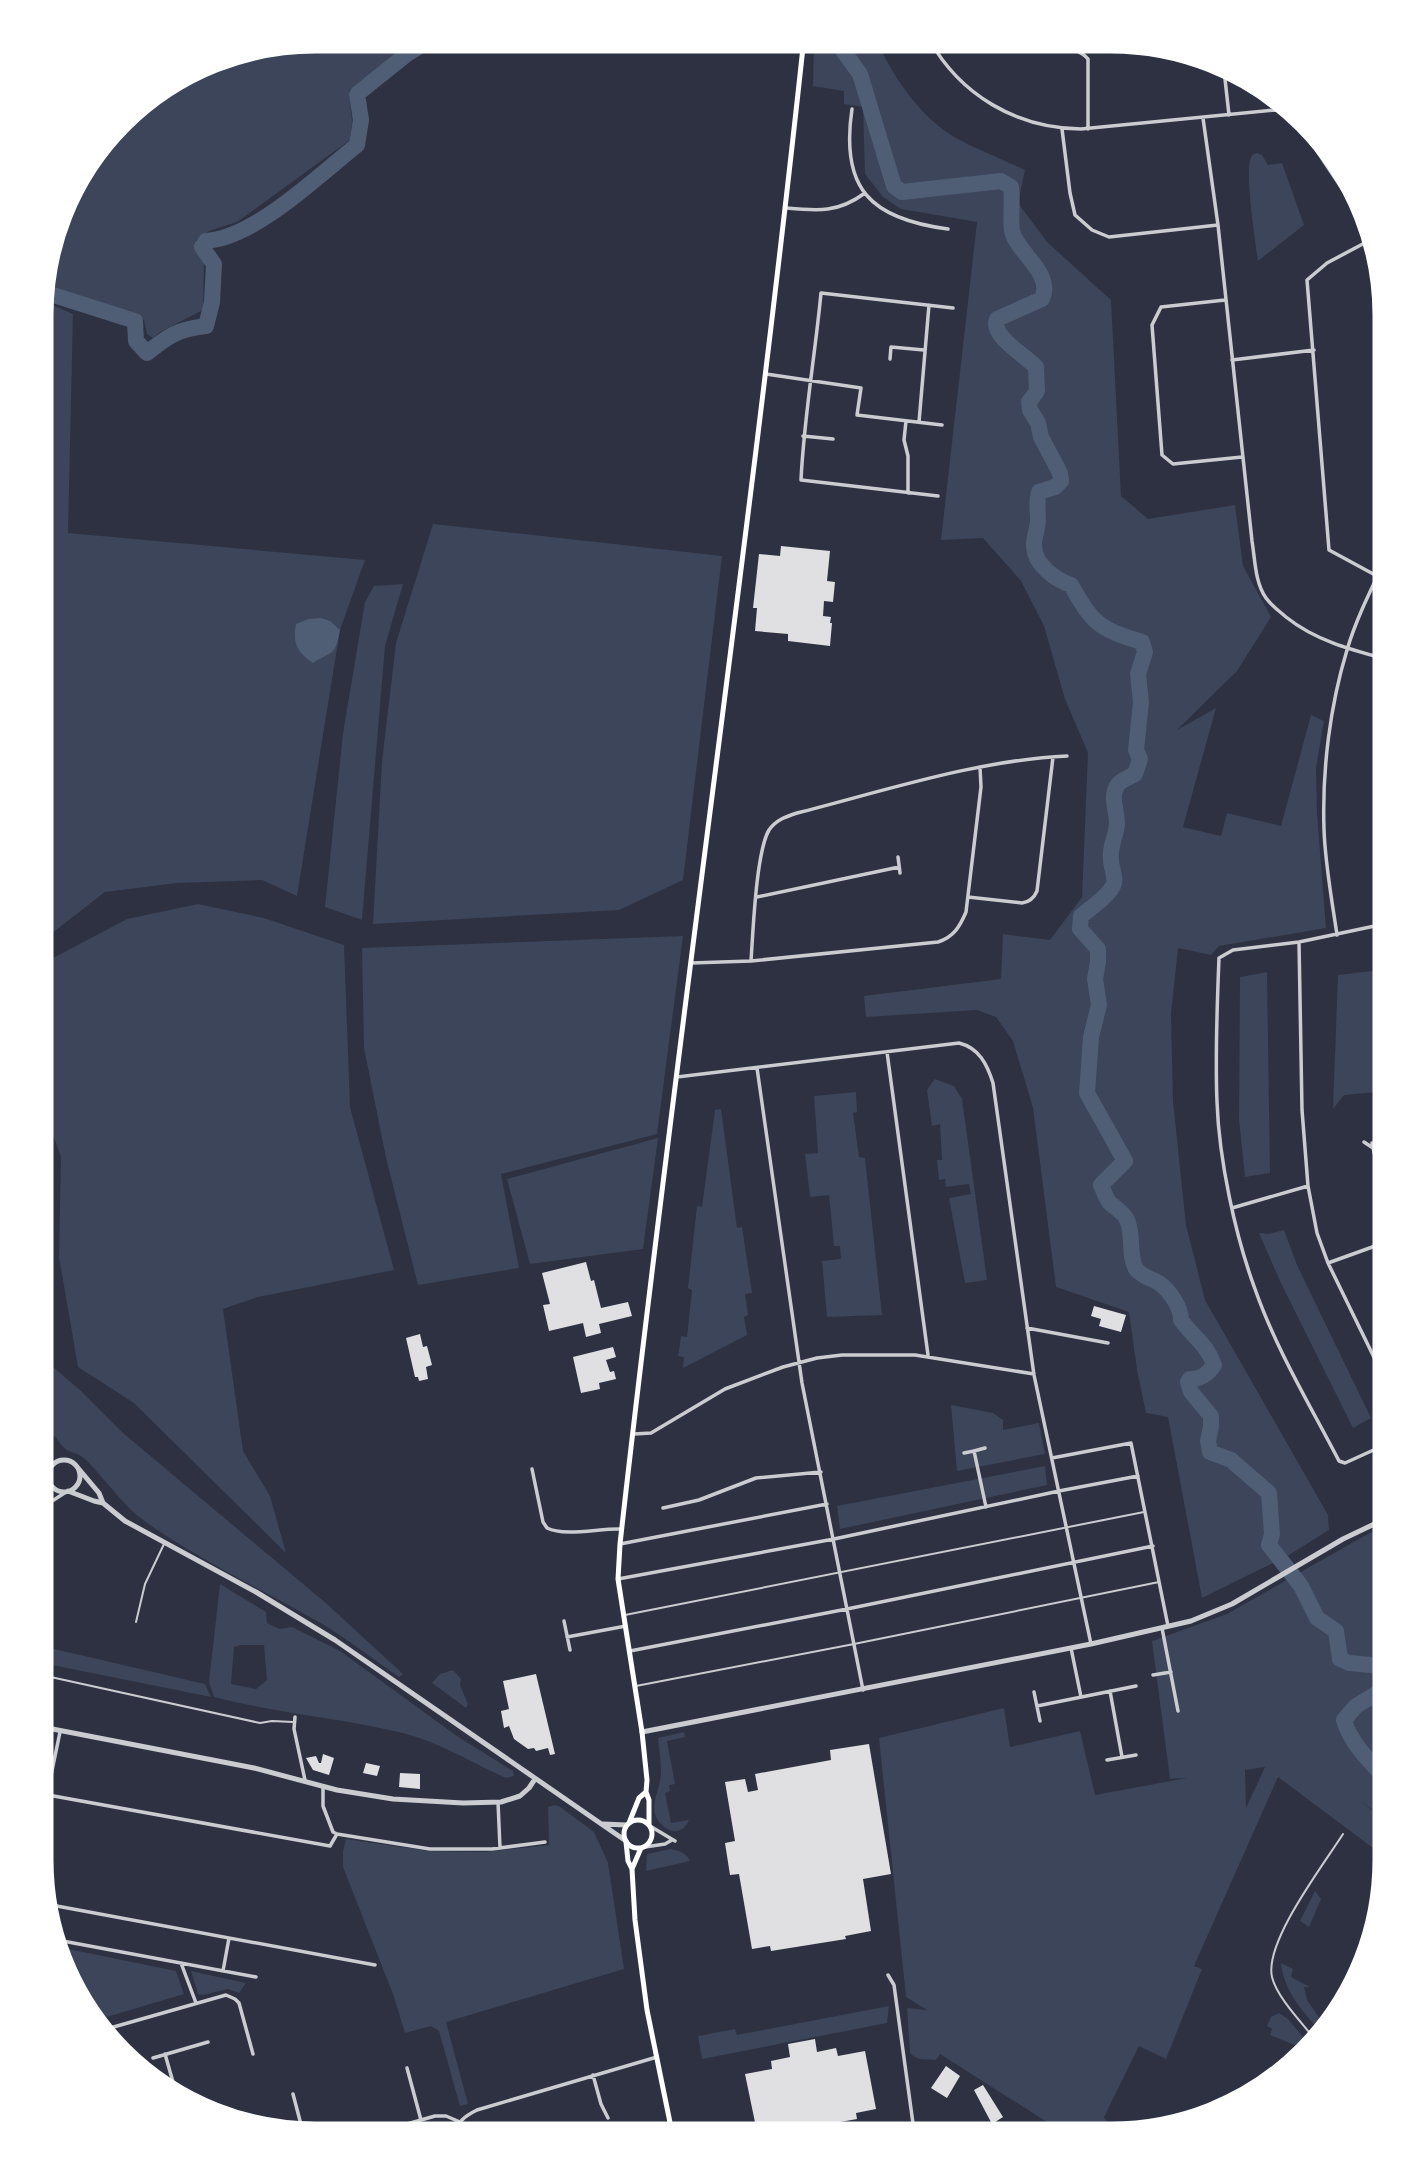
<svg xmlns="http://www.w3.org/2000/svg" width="1426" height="2175" viewBox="0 0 1426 2175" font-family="'IBM Plex Sans',sans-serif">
<rect width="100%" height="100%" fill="#2d3142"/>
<path fill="#3c4559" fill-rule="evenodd" d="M315 37H417L349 90 352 122 350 140 237 222 209 231 196 240V251L204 261 203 310 160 332 153 338 147 334 144 320 53 287 42 269 74 176 132 105 225 52Z
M814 38H876C891 75 921 118 956 138 978 150 1002 159 1025 170L1018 203 1047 242 1111 300 1121 496 1148 519 1235 505 1243 566 1271 617 1237 671 1177 730 1216 708 1183 827 1221 836 1227 813 1281 826 1311 715 1324 721 1316 768 1317 813 1326 928 1219 946 1211 955 1178 948 1171 1014 1173 1101 1186 1225 1205 1300 1328 1515 1329 1530 1289 1555 1202 1598 1168 1417 1146 1413 1137 1370 1129 1312 1056 1287 1033 1108 1013 1041 996 1017 977 1010 866 1017 864 996 1001 979 1003 934 1050 940 1082 897 1088 753 1065 699 1044 626 1021 581 983 538 941 540 977 222 901 209 883 197 865 174 863 107 844 104V91L813 86Z
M1257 153 1262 155 1268 165 1282 163 1304 225 1258 261C1256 245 1243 165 1252 156 1253 154 1255 154 1257 153Z
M39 299 73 314 68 533 365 560 340 630 297 896 262 880 177 883 105 892 38 944Z
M433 524 722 556 683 880 619 910 373 924 382 761 396 643Z
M403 584 385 646 362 920 325 907 343 733 365 602 374 586Z
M198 904 264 918 344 945 350 1107 394 1270 258 1297 223 1309 243 1451 270 1496 286 1553 134 1403 78 1367 59 1257 61 1157 42 1104V1047L38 1041V976L53 958 127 919Z
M683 936 657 1134 501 1174 519 1268 418 1285 386 1158 364 1048 362 948Z
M1380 970 1389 1053V1098L1377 1092 1344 1095 1333 1109 1338 975Z
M1267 972 1270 1173 1245 1177 1239 1119 1240 977Z
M935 1079 954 1086 962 1099 987 1280 965 1283 949 1198 971 1194 969 1184 946 1187 945 1179 939 1180 937 1160H942L940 1124 932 1126 927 1090Z
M856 1092 857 1112 853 1113 859 1157 865 1158 882 1315 827 1317 822 1261 841 1259 840 1246H834L829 1195 810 1197 805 1154 818 1153 814 1096Z
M721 1109 737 1228 742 1227 752 1293 745 1294 748 1315 744 1317 747 1335 683 1368 684 1357 678 1356 681 1336 687 1337 692 1290 688 1288 697 1206 702 1207 715 1110Z
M658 1138 643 1249 530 1264 507 1179Z
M1284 1230 1297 1265 1371 1418 1353 1428 1280 1281 1259 1233 1268 1234Z
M38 1277 50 1340 38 1330Z
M38 1354 81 1391 123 1433 327 1604 403 1674 399 1677C374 1660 350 1641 324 1625 265 1591 203 1562 147 1523 124 1507 107 1481 87 1461 74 1448 68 1458 55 1436L41 1438 43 1451 37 1450Z
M951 1405 993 1413 1003 1420V1430L1039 1423 1045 1454 957 1471Z
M1045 1466 1047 1485 840 1529 837 1506Z
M1389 1525V1822L1361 1801 1389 1824V1860L1278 1777 1194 1966 1202 1969 1166 2059 1139 2046 1104 2117 1112 2130 1110 2138H1072L940 2054 936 2060C926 2059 917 2061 910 2053L907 2008 927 2010 906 1997 879 1738 1004 1708 1010 1747 1080 1731 1095 1795 1187 1778 1170 1779 1152 1641 1227 1614 1366 1535ZM1265 1767 1246 1808 1245 1770Z
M220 1584 266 1612 267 1623 279 1629 292 1627 340 1651 457 1736 513 1771 514 1776 506 1778C472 1763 439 1742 403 1733 341 1718 276 1713 214 1697L209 1682ZM240 1645H264L267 1680 256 1689 231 1684 234 1647Z
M37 1645 205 1684 211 1697 37 1662Z
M453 1670 461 1679 460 1685 468 1704 466 1708 432 1683 440 1674Z
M684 1732 685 1737 667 1741 675 1784 669 1785 670 1791 665 1793 671 1823 689 1820C687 1825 683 1830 677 1831 672 1832 666 1829 662 1825 645 1809 661 1791 661 1772 661 1760 659 1749 658 1738Z
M554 1805 559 1806 594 1832 608 1863 624 1969 446 2022 468 2104 460 2106 439 2031 431 2026 405 2033 393 1994 343 1867V1851L346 1839 429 1851 485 1852 549 1845 548 1807Z
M671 1849C679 1851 687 1853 690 1861L646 1871 647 1854Z
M1315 1891 1321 1899 1309 1927 1300 1921Z
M54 1946 176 1971 184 1994 90 2022 58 1967Z
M1281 1963 1293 1969 1291 1977 1310 1987H1304L1307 2000 1328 2030 1322 2034C1304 2012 1284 1993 1281 1963Z
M191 1971 246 1983 239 1993 228 1989 203 1995 198 1994Z
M889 2006 887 2023 702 2059 698 2036 735 2029 737 2035Z
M1279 2013 1288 2019 1313 2049 1297 2059 1293 2058 1297 2046 1270 2035 1272 2029 1267 2026 1271 2017Z"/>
<path fill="#4f5d75" d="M321 618 330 621 340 630C335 657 333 650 313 663 298 653 292 643 296 624L309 619Z"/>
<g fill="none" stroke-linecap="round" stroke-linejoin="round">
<path stroke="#4f5d75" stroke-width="16" d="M834 38 860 74 894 186 902 192 1001 181 1011 187C1013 201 1010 219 1012 231 1017 253 1054 273 1042 299L997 319C990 336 1025 355 1036 367L1037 391 1029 402 1030 410 1038 423 1041 437 1060 473 1061 481 1055 487 1039 492C1036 502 1038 510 1038 520 1038 529 1033 538 1034 547 1035 565 1056 580 1071 585 1093 624 1099 629 1142 642L1145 652 1138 674 1141 702 1136 750 1140 759 1135 774C1129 778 1120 780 1117 786 1110 797 1117 811 1117 823 1117 835 1109 846 1111 860 1111 868 1117 878 1113 886 1106 898 1092 907 1081 916L1080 929 1098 949V962L1095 979 1099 1005 1091 1037 1087 1093 1125 1161 1101 1185C1104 1191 1106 1200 1111 1204 1117 1209 1124 1213 1127 1220 1134 1234 1128 1256 1136 1269 1142 1277 1151 1278 1159 1283 1170 1291 1181 1307 1181 1320 1193 1337 1207 1344 1214 1365 1209 1373 1200 1380 1190 1379L1188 1382 1191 1392 1211 1416V1427L1208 1441 1210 1452 1231 1460 1269 1493 1272 1534 1269 1545 1301 1586 1317 1618 1336 1631 1340 1659 1349 1663 1382 1666 1389 1675
M39 280 47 293 135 321 136 341 147 353C168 336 178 329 206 326L212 302 214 264 202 247 206 241C255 238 319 175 357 145L361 120 357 94 407 54 435 37
M1389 1781C1372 1764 1350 1743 1344 1720L1356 1706 1389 1686"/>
</g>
<path fill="#e0e0e3" d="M781 546 830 551 827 581 835 582 833 602 824 601 823 616 831 617 830 623H832L830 646 788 641V634L755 631 757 608H753L759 554 780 556Z
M586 1262 591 1281 594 1280 601 1308 628 1302 632 1316 599 1324 601 1333 586 1337 583 1323 549 1331 543 1305 550 1304 542 1273Z
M1094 1306 1126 1315 1121 1332 1099 1326 1101 1319 1091 1316Z
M420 1334 423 1347 427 1346 432 1365 426 1367 428 1379 419 1381 418 1377H415L406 1338Z
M613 1347 616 1357 606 1360 610 1372 614 1371 616 1379 599 1383 600 1389 581 1393 573 1357Z
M536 1674 555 1754 550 1755 548 1748 536 1751 534 1748 528 1749 514 1739 509 1726 504 1728 501 1711 509 1709 503 1681Z
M869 1744 891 1874 863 1879 871 1931 845 1936 846 1939 771 1951 770 1946 752 1949 739 1874 730 1875 725 1843 735 1841 725 1782 745 1779 748 1792 758 1790 755 1774 831 1760 830 1750Z
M323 1754 334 1758 329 1775 313 1770 306 1758 316 1756 319 1763H321Z
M366 1763 380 1766 377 1776 363 1773Z
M400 1773 420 1774V1789L399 1787Z
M815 2039 817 2052 836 2048 838 2056 865 2051 876 2109 856 2113 857 2119 829 2124 816 2130 806 2129 778 2135 777 2128 757 2132 745 2074 772 2069 771 2061 790 2057 788 2044Z
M946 2066 960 2076 947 2098 931 2088Z
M983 2085 1003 2117 992 2124 974 2090Z
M953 2129 968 2138H947Z"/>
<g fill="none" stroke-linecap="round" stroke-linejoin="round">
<path stroke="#caccd0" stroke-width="2" d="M625 1615 1144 1512
M136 1622 145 1584 164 1544
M37 1674 260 1723 272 1721 293 1722
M636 1686 854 1644 1159 1582
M1318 2043C1304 2025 1277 1998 1272 1977 1264 1942 1324 1864 1343 1834"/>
<path stroke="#caccd0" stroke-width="3.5" d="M929 39C960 95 1016 128 1081 129L1275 110 1288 112 1297 121 1373 235
M1042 39C1057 47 1079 47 1088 59V129
M1081 52 1085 39
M1223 61 1229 115
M852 109C840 189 871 219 948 229
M1203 118 1218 225 1252 541C1255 559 1255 583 1266 598 1271 605 1279 611 1286 617 1316 641 1352 650 1389 660
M1062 129 1070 193 1075 215 1092 230 1109 237 1218 225
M1305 133 1314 128
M1349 199 1361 195
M786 208C818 211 838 213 865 193
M1374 238 1327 263 1307 280 1329 550 1377 576
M1225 300 1161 307 1152 325 1162 455 1173 464 1242 457
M890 359 891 347 924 350
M1232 360 1314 350
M766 374 861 388 857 415 942 425
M906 421 904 440 908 456V493
M919 422 929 305
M803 436 833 439
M1389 442 1379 331 1382 322 1389 319
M938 496 801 480C804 417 815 356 821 293L953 308
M898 857 900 873
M757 897 899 867
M968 897 1022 903C1030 902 1034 898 1037 891L1053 757
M1337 935C1332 900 1325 864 1324 829 1322 770 1330 706 1347 650 1357 616 1374 584 1389 552
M1299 942 1302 1110 1308 1186 1317 1233 1328 1263 1389 1388
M751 961C753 933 756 852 769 830 776 820 785 817 797 813 884 791 977 760 1067 756
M691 963 751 961 938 942C954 937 960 926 966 912L981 787 980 767
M887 1052 928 1355
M757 1068 802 1383 863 1690
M677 1077 959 1043C979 1048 987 1064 993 1083L1034 1375 1091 1644
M1364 1142 1373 1148 1379 1139
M1372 1143 1389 1221
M1232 1208 1308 1186
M1328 1263 1389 1241
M1027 1328 1108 1343
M634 1434 651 1433 725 1389 783 1367 817 1358 842 1355H915L1034 1374
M1389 1443 1345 1463 1339 1461C1310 1405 1276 1349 1255 1289 1235 1235 1219 1159 1217 1102 1215 1054 1217 1006 1219 958L1233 950 1299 942 1389 923
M985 1448 974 1451 986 1507
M964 1453 974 1451
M1052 1458 1131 1443 1168 1626
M532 1469 543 1522 547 1528C565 1537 600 1528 621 1529
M46 1505 66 1492
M663 1508 699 1500 756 1478 821 1472
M37 1519 46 1505 49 1482
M620 1544 827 1504
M618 1579 834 1539 1059 1491 1138 1476
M564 1621 570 1650
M1162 1628 1178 1711
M567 1637 626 1626
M1071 1648 1081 1697
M630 1651 847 1609 1153 1546
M1153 1675 1171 1672
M1110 1691 1122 1757
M1034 1692 1040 1721
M1037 1706 1136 1686
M295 1717 294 1729 305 1780
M1107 1760 1136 1755
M323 1786V1806L333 1832 337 1834 430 1849H492L545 1842
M37 1793 330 1846 337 1834
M47 1795 60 1732
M498 1802 500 1848
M650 1826 675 1841
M645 1847 665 1844 672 1840
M46 1904 375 1965
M52 1939 256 1977
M181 1963 196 2003
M223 1971 229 1938
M888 1975 894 1985 915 2138
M96 2032 226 1995 235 1999 239 2003 253 2054
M165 2054 177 2096
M153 2058 208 2042
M407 2068 421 2120
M593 2075 601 2104 608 2118
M151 2084 172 2079
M293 2094 304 2136
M365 2136 435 2116H446L460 2122
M456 2136C456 2122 465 2116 477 2110L657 2057"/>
<path stroke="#caccd0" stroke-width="5" d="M48 1476a16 16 0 1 1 32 0a16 16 0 1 1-32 0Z
M37 1463 53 1464
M78 1468 99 1493 103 1503 125 1521 256 1592 335 1640 626 1841
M37 1475 49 1481
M68 1491 94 1501 103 1503
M37 1726 254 1768 337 1790 393 1799 463 1803 501 1802 520 1796 529 1788 535 1779
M642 1732 1091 1644 1191 1621 1232 1604 1343 1539 1389 1517
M603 1824 627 1825"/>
<path stroke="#fff" stroke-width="5" d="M624 1834a14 14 0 1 1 28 0a14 14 0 1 1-28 0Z
M629 1823 639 1798 646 1792
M649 1824V1800L646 1792 647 1780 642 1732 618 1579 620 1544C676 1041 750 541 804 38
M626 1842 628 1861 632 1869 635 1920 647 2010 673 2137
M632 1869 641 1848"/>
</g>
<path d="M0 0H1426V2175H0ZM315 49H1111A266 266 0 0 1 1377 315V1860A266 266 0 0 1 1111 2126H315A266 266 0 0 1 49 1860V315A266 266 0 0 1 315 49Z" fill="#fff" fill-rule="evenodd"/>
<path fill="none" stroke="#fff" stroke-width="9" d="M315 49H1111A266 266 0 0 1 1377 315V1860A266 266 0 0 1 1111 2126H315A266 266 0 0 1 49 1860V315A266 266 0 0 1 315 49Z"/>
</svg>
